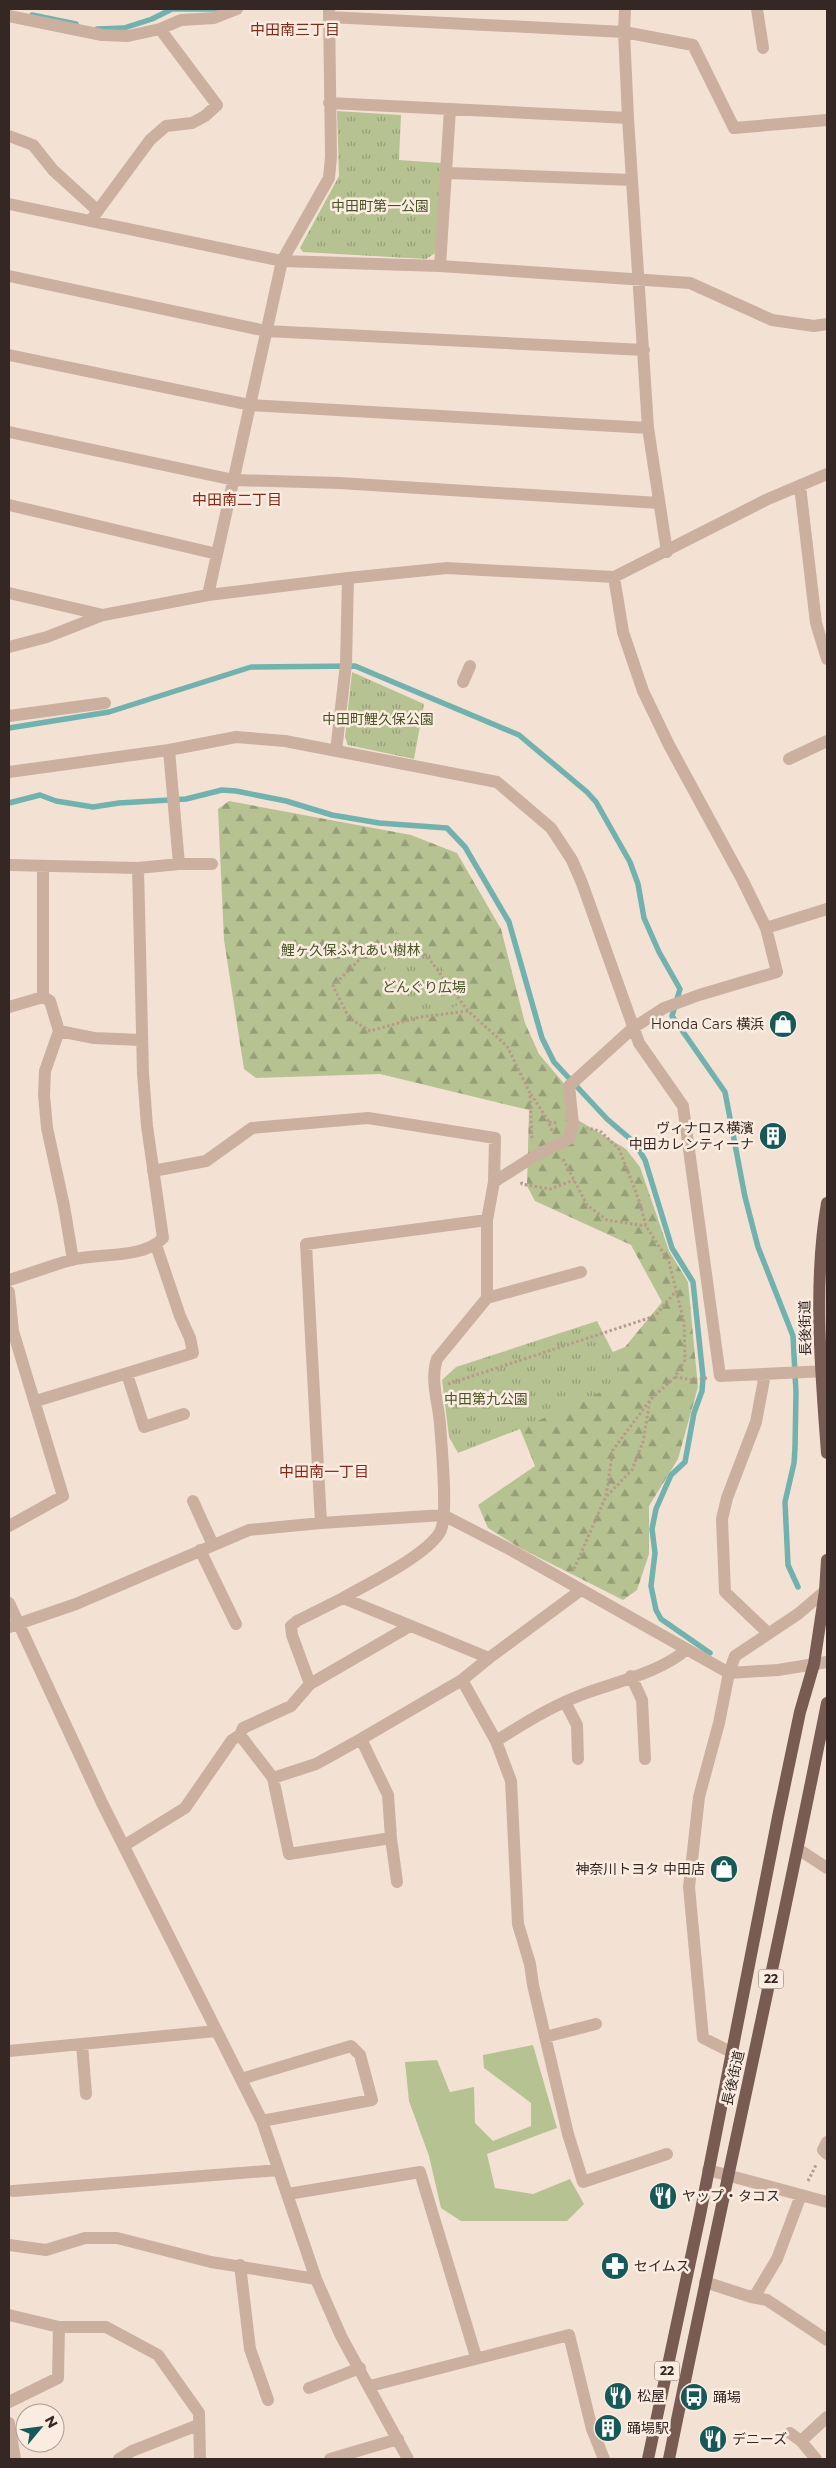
<svg xmlns="http://www.w3.org/2000/svg" width="836" height="2468" viewBox="0 0 836 2468" font-family="Montserrat,'Noto Sans JP',sans-serif">
<defs>
<pattern id="forest-firs" width="22" height="20" patternUnits="userSpaceOnUse" patternTransform="scale(1.25)"><rect width="22" height="20" fill="#b7c293"/><path d="M5 1l3.5 6h-7zM16 11l3.5 6h-7z" fill="#969e78"/></pattern>
<pattern id="park-tufts" width="24" height="20" patternUnits="userSpaceOnUse" patternTransform="scale(1.25)"><rect width="24" height="20" fill="#b7c293"/><path d="M3 7l-1-3M5 7V3M7 7l1-3M15 17l-1-3M17 17v-4M19 17l1-3" fill="none" stroke="#969e78"/></pattern>
</defs>
<rect width="100%" height="100%" fill="#f3e2d4"/>
<path fill="#b7c293" d="M533 2045 557 2128 487 2154 495 2188 533 2194 570 2179 584 2204 567 2221H461L441 2208 429 2156 409 2101 405 2062 437 2060 450 2092 474 2087 475 2123 493 2141 531 2126V2103L484 2068 483 2055Z"/>
<path fill="url(#forest-firs)" d="M229 801 411 835 457 853 501 929 525 1023 539 1054 567 1087 573 1117 626 1149 640 1167 669 1251 688 1282 698 1387 678 1459 649 1506V1554L637 1590 623 1600 520 1548 488 1528 478 1505 535 1466 520 1429 572 1369 625 1347 662 1302 631 1245 535 1201 527 1186 529 1110 380 1074 256 1078 244 1069 224 940 218 809Z"/>
<path fill="url(#park-tufts)" d="M337 111 401 115 399 160 441 163 437 252 426 259 303 252 300 248 339 176Z
M352 672 424 704 414 759 348 745 345 737Z
M395 931 429 951 467 1001 414 1025 379 960Z
M597 1321 627 1380 520 1429 458 1453 449 1437 442 1380 456 1367Z"/>
<g fill="none" stroke-linecap="round" stroke-linejoin="round">
<path stroke="#71b2af" stroke-width="5.5" d="M32 15 76 24
M97 29 124 28 152 19 172 9H221
M9 728 109 712 251 667 355 666 519 735 587 792 596 802 630 862 638 884 644 918 659 952 680 989 672 1016 725 1092 745 1197 758 1247 793 1336 796 1392 795 1448 794 1463 785 1502 788 1565 798 1587
M9 803 40 795 56 801 93 807 119 803 186 799 222 790 236 791 286 801 332 815 379 823 447 828 465 847 509 922 542 1038 554 1062 607 1119 635 1143 645 1160 672 1248 693 1282 703 1377 702 1391 694 1413 685 1462 671 1475 656 1509 652 1529 655 1553 651 1586 656 1610 661 1619 710 1653"/>
<path stroke="#b79a8a" stroke-width="3" stroke-dasharray="2.5 2.5" stroke-linecap="butt" d="M468 1011 420 1017 370 1031 349 1018 333 986 364 955 397 941 427 956 468 1011 507 1046 530 1093 532 1141
M531 1094 549 1122 552 1132
M549 1122 558 1123
M563 1159 587 1205 607 1220 646 1226
M521 1182 522 1184 550 1189 574 1180
M675 1377 693 1380 707 1378
M448 1384 655 1316 676 1291
M607 1496 632 1470 643 1442 650 1400
M574 1569 606 1496 613 1450 651 1399 675 1377 685 1360 684 1322 669 1262 646 1226 639 1200 619 1149 600 1131 587 1128
M808 2181 816 2165"/>
<path stroke="#cbb0a0" stroke-width="12" d="M625 9 624 32 628 118 648 428 667 552
M757 9 763 48
M9 16 102 35 128 36 160 29 181 20 214 18 237 9
M329 17 624 32 693 45 734 128 827 120
M329 103 628 118
M9 136 33 145 53 170 98 211
M448 173 632 180
M9 204 282 261 440 266 690 283 772 320 814 326 827 324
M91 220 150 140 166 126 192 123 205 116 217 105 160 29
M440 266 450 109
M9 276 266 331 644 350
M9 355 250 405 648 428
M9 432 234 480 339 483 659 503
M800 486 816 623 827 659
M9 505 217 554
M9 593 103 615
M208 595 282 261 329 178 331 157 329 9
M9 647 47 637 103 615 208 595 348 578 447 568 614 577 768 499 827 474
M463 682 470 666
M9 716 105 703
M336 751 346 664 348 578
M789 759 827 741
M9 772 169 750 236 737 285 741 497 782 551 828 572 860 582 883 639 1043 683 1106 720 1376 827 1371
M179 864H212
M9 865 138 868 143 1073 147 1126 163 1238C144 1259 97 1253 71 1260 50 1266 29 1274 9 1280
M43 867V997L50 1001 59 1031 94 1038 141 1040
M138 868 179 864 169 750
M766 928 827 909
M9 1007 43 997
M59 1031 45 1071 44 1095 47 1128 64 1206 73 1260
M153 1171 206 1161 252 1128 368 1118 495 1138 494 1182
M9 1292 13 1331 63 1496 9 1526
M487 1298 581 1272
M127 1374 144 1427 184 1414
M765 1374 756 1422 727 1498 722 1519 725 1592 768 1633
M36 1401 193 1353 190 1338 180 1316 156 1245
M193 1501 213 1545
M321 1523 306 1244 487 1220
M200 1550 236 1624
M581 1590 489 1658 343 1598C367 1584 426 1556 440 1532 449 1517 441 1443 440 1423 438 1402 430 1379 437 1359L487 1298V1220L494 1182 533 1157 569 1139 573 1124 569 1086 633 1028 664 1008 699 995 777 972 766 928 743 881 669 745 643 691 623 632 614 577
M343 1598 297 1621 291 1626 292 1635 310 1684 291 1706 243 1728 240 1735 273 1778 289 1854 391 1838 388 1795 361 1739 462 1680 489 1658
M9 1603 102 1803 262 2121 316 2279 341 2336 408 2459
M9 1627 76 1604 249 1530 321 1523 443 1515 511 1550 729 1673 778 1670 827 1662
M631 1676 642 1700 645 1759
M462 1680 496 1741 511 1781 518 1924 530 1964 533 1985 568 2134 583 2182 667 2154
M310 1684 410 1626
M565 1702 577 1725 578 1759
M496 1741C523 1724 550 1707 581 1695 615 1682 657 1674 686 1650
M273 1778 316 1764 361 1739
M391 1838 397 1882
M125 1845 185 1808 232 1740 240 1735
M798 1849 827 1868
M545 2037 596 2024
M82 2044 86 2094
M9 2051 216 2031
M731 2052 703 2038 689 1887 699 1797 719 1723 729 1673 735 1656 798 1614 825 1591
M241 2079 351 2046 360 2055 372 2100 262 2121
M827 2142 823 2150 827 2154
M708 2170 827 2202
M13 2191 279 2170
M288 2194 420 2172 476 2357
M9 2245 46 2250 85 2238H117L211 2262 316 2279
M240 2265 250 2349 268 2400
M705 2282 751 2297 767 2300 827 2340
M751 2297 756 2294 777 2259 801 2195
M9 2315 59 2327 58 2378 9 2402
M59 2327H106L158 2355 199 2413 200 2459
M370 2386 569 2335 592 2429 604 2459
M309 2388 360 2368
M9 2423 15 2459
M790 2433 801 2441 827 2417
M801 2441 816 2459
M119 2459 132 2451 198 2425
M330 2459 398 2439"/>
<path stroke="#785c53" stroke-width="12" d="M827 1203C813 1283 821 1373 827 1453
M648 2459 700 2215 778 1817 800 1712 814 1664 825 1591 827 1560
M669 2459C720 2207 777 1956 827 1703"/>
</g>
<defs>
<symbol id="shop-disc" viewBox="-11 -11 22 22"><circle r="9.5" fill="#165958" stroke="#faece0"/><path d="M-5-2.5h2.3a2.7 3.5 0 0 1 5.4 0H5L5.5 6h-11ZM-1.5-2.5h3a1.5 2.3 0 0 0-3 0Z" fill="#fff"/></symbol>
<symbol id="building-disc" viewBox="-11 -11 22 22"><circle r="9.5" fill="#165958" stroke="#faece0"/><path d="M-4-6H4V6H1V3H-1V6H-4ZM-2.5-4.3h1.7v1.8h-1.7ZM.8-4.3h1.7v1.8H.8ZM-2.5-1h1.7V.8h-1.7ZM.8-1h1.7V.8H.8Z" fill="#fff"/></symbol>
<symbol id="restaurant-disc" viewBox="-11 -11 22 22"><circle r="9.5" fill="#165958" stroke="#faece0"/><path d="M-5-6h1v4h1v-4h1v4h1v-4h1v5L-1.5 .5V6h-2V.5L-5-1ZM5-6V6H3V1.5H1.5Q1.5-4 5-6Z" fill="#fff"/></symbol>
<symbol id="pharmacy-disc" viewBox="-11 -11 22 22"><circle r="9.5" fill="#165958" stroke="#faece0"/><path d="M-2-6h4v4h4v4h-4v4h-4v-4h-4v-4h4Z" fill="#fff"/></symbol>
<symbol id="bus-disc" viewBox="-11 -11 22 22"><circle r="9.5" fill="#165958" stroke="#faece0"/><path d="M-5-6H5V4H4V6H2V4H-2V6H-4V4H-5ZM-3.5-4V0h7V-4ZM-3.5 1.2v1.5H-2V1.2ZM2 1.2v1.5H3.5V1.2Z" fill="#fff"/></symbol>
</defs>
<g fill-rule="evenodd">
<use href="#shop-disc" x="767" y="1008" width="32" height="32"/>
<use href="#building-disc" x="757" y="1120" width="32" height="32"/>
<use href="#shop-disc" x="708" y="1853" width="32" height="32"/>
<use href="#restaurant-disc" x="647" y="2180" width="32" height="32"/>
<use href="#pharmacy-disc" x="599" y="2250" width="32" height="32"/>
<use href="#restaurant-disc" x="602" y="2380" width="32" height="32"/>
<use href="#bus-disc" x="678" y="2381" width="32" height="32"/>
<use href="#building-disc" x="592" y="2412" width="32" height="32"/>
<use href="#restaurant-disc" x="697" y="2423" width="32" height="32"/>
</g>
<g text-anchor="middle" stroke-width="5" stroke-linejoin="round" paint-order="stroke">
<g fill="#faece0" stroke="#6f625c" stroke-width="1">
<rect x="758.5" y="1969.5" width="25" height="19" rx="4"/>
<rect x="654.5" y="2361.5" width="25" height="19" rx="4"/>
</g>
<g font-size="12" font-weight="bold" fill="#342724">
<text x="771" y="1983">22</text>
<text x="667" y="2375">22</text>
</g>
<g font-size="14" fill="#475425" stroke="#faece0">
<text x="380" y="211">中田町第一公園</text>
<text x="378" y="724">中田町鯉久保公園</text>
<text x="351" y="955">鯉ヶ久保ふれあい樹林</text>
<text x="424" y="992">どんぐり広場</text>
<text x="486" y="1404">中田第九公園</text>
</g>
<g font-size="14" fill="#342724" stroke="#faece0" text-anchor="start">
<text x="764" y="1029" text-anchor="end">Honda Cars 横浜</text>
<text x="754" y="1133" text-anchor="end">ヴィナロス横濱<tspan x="754" dy="16">中田カレンティーナ</tspan></text>
<text x="705" y="1874" text-anchor="end">神奈川トヨタ 中田店</text>
<text x="682" y="2201">ヤップ・タコス</text>
<text x="634" y="2271">セイムス</text>
<text x="637" y="2401">松屋</text>
<text x="713" y="2402">踊場</text>
<text x="627" y="2433">踊場駅</text>
<text x="732" y="2444">デニーズ</text>
</g>
<g font-size="14" fill="#342724" stroke="#faece0">
<text transform="translate(805 1328) rotate(-91)" y="5">長後街道</text>
<text transform="translate(733 2078) rotate(-77)" y="5">長後街道</text>
</g>
<g font-size="15" fill="#8a2816" stroke="#faece0">
<text x="295" y="35">中田南三丁目</text>
<text x="237" y="505">中田南二丁目</text>
<text x="324" y="1477">中田南一丁目</text>
</g>
</g>
<rect width="836" height="2468" fill="none" stroke="#342724" stroke-width="20"/>
<g transform="translate(40 2428) rotate(61)"><circle r="24" fill="#faece0" stroke="#ab9d95"/>
<path d="M0-4L9 19L0 12L-9 19Z" fill="#165958"/>
<text y="-8" font-size="14" font-weight="bold" text-anchor="middle" fill="#342724">N</text>
</g>
</svg>
